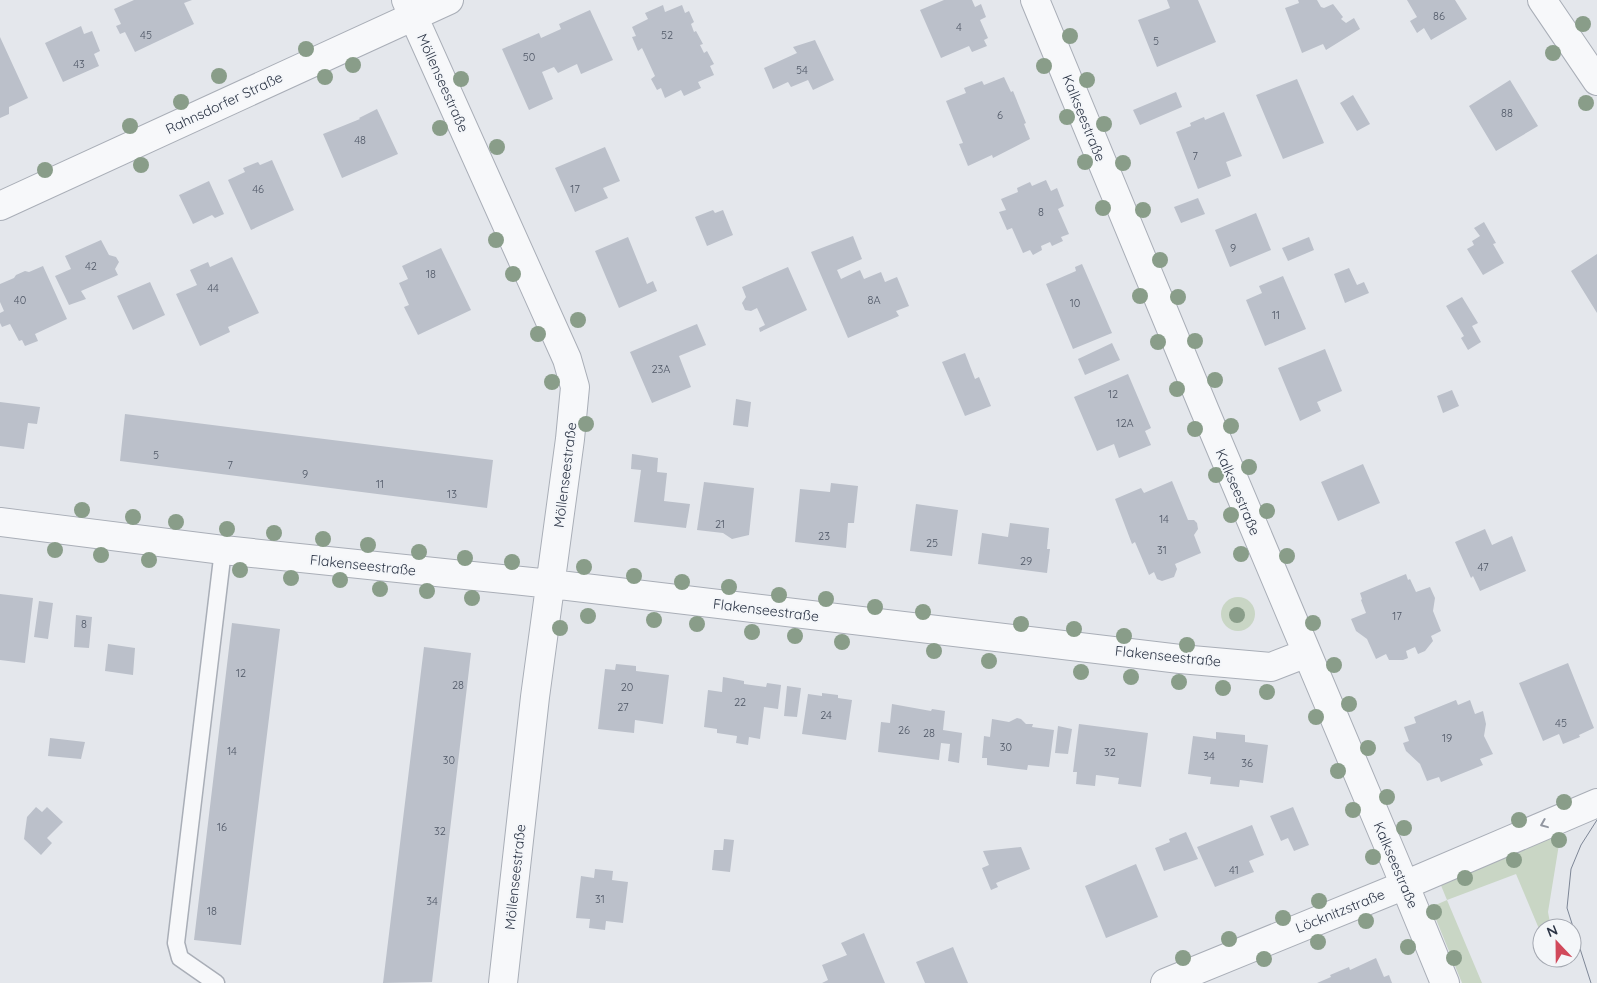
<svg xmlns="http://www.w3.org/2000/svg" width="1597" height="983" viewBox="0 0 1597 983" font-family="Quicksand,sans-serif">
<rect width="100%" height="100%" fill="#e4e7ec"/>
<path fill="#c9d6c5" d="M1221 614a17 17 0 1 1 34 0a17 17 0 1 1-34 0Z
M1561 832 1548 912 1551 928H1542V936L1516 874 1447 900 1482 983H1462L1431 907 1447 900 1440 883Z"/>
<path fill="#bbc0ca" d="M134 0H192L184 3 194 24 135 52 125 32 120 34 116 26 121 24 114 9Z
M944 0H972L975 7 981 4 986 17 980 20 988 38 984 40 987 46 972 52 969 46 941 58 920 10Z
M1167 0H1198L1216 42 1157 67 1138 20 1170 8Z
M1298 0H1317L1321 7 1324 8 1333 4 1343 17 1341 19 1346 23 1354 18 1360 29 1326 50 1323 44 1302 53 1285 8 1299 3Z
M1407 0H1455L1467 19 1431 40 1424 28 1417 33 1410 21 1417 17Z
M663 5 665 12 682 5 685 13 689 11 694 22 691 24 694 32 696 31 703 44 700 45 704 53 707 51 714 64 710 66 714 75 698 82 701 88 684 96 681 90 665 98 661 88 657 90 651 79 655 76 642 48 638 51 632 37 636 36 632 27 648 19 645 13Z
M590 10 613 60 581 74 577 64 558 73 554 67 542 72 553 99 529 110 502 49 539 33 541 38 561 29 559 24Z
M81 26 84 34 92 31 100 51 94 54 99 66 63 82 45 43Z
M0 37 28 98 9 107V114L0 118Z
M815 40 834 80 813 90 808 80 791 87 788 82 773 89 764 68 797 53 793 47Z
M1004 77 1011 92 1013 91 1026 123 1024 124 1030 139 993 158 992 155 968 166 959 144 963 143 946 101 966 93 964 88 982 81 984 85Z
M1297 79 1324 143 1283 159 1256 95Z
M1510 80 1538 126 1496 151 1469 106Z
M1176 92 1182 107 1140 125 1133 110Z
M1353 95 1370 124 1357 131 1340 103Z
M377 109 398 154 342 178 323 134 360 119 359 118Z
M1224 112 1242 156 1226 162 1231 176 1198 189 1176 132 1191 126 1190 123 1204 117 1205 120Z
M605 147 620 181 603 188 608 198 575 212 555 168Z
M272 160 294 210 251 230 228 180 245 172 243 168 258 162 260 165Z
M1046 180 1051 191 1057 188 1064 206 1058 209 1069 234 1061 237 1063 241 1052 246 1050 242 1041 246 1042 250 1033 255 1030 250 1023 253 1012 228 1007 230 999 212 1006 210 1001 199 1018 192 1017 188 1030 182 1032 186Z
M209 181 224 214 215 218 212 215 193 224 179 195Z
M1198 198 1205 214 1181 223 1174 207Z
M713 210 715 213 723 210 733 235 707 246 695 217Z
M1256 213 1271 250 1230 267 1215 230Z
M1484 222 1496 243 1493 244 1504 263 1483 275 1467 249 1474 245 1472 241 1480 236 1474 228Z
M853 236 862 259 837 270 841 279 860 270 864 279 881 272 885 282 897 277 909 306 896 311 899 316 848 338 811 252Z
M628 237 647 284 653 281 657 291 619 308 595 251Z
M1309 237 1314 250 1288 261 1282 248Z
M101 240 109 255 116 257 119 262 115 269 118 275 81 291 86 299 69 305 55 276 71 269 65 256Z
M441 248 471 310 418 335 404 307 409 305 399 283 408 279 402 266Z
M1597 254V313L1571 271Z
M232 257 259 313 228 327 230 332 200 346 176 294 197 285 190 270 208 262 210 267Z
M1082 264 1112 333 1073 349 1046 284 1076 271 1075 267Z
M43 266 67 319 35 334 38 341 25 346 22 340 19 341 10 324 2 327 0 323V313L4 311 0 302V284L14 278 16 275 25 271 29 272Z
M788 267 807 310 760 332 759 328 765 325 757 308 751 311 745 310 742 303 746 297 742 287Z
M1349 268 1357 285 1364 282 1369 293 1345 303 1334 274Z
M1283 276 1306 329 1265 346 1246 300 1262 293 1259 286Z
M150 282 165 315 133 330 117 296Z
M1462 297 1478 323 1472 326 1481 342 1468 350 1461 338 1464 336 1446 306Z
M697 324 706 345 679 356 691 387 652 403 630 352Z
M1112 343 1120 360 1085 375 1078 359Z
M1325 349 1342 391 1317 402 1321 411 1300 421 1278 368Z
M965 353 975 379 979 377 991 406 965 416 942 362Z
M1128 374 1151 428 1145 431 1151 445 1119 458 1114 444 1097 451 1074 397Z
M1452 390 1459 406 1443 413 1437 396Z
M736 399 751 402 748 427 733 425Z
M0 402 40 407 37 424 28 423 24 449 0 446Z
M125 414 493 460 487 508 120 461Z
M632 454 658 458 657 472 667 473 664 501 690 504 686 528 634 522 641 470 631 469Z
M1363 464 1380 503 1338 521 1321 482Z
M1172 481 1188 520H1194L1197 523 1198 529 1194 535 1201 553 1175 564 1177 569 1174 577 1162 581 1157 579 1154 572 1149 575 1135 542 1132 544 1115 499 1141 488 1144 493Z
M704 482 754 488 749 535 732 539 723 533 697 530Z
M831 483 858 486 854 523H848L846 548 795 542 800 489 830 492Z
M916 504 958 510 952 556 910 551Z
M1010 523 1049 528 1047 549H1050L1047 573 978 564 982 533 1008 537Z
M1485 529 1492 545 1512 536 1526 571 1480 591 1473 576 1471 578 1455 542Z
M1406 574 1408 580 1410 579 1416 592 1430 587 1435 598 1433 611 1441 631 1431 636 1433 641 1425 651 1418 654 1415 647 1406 651 1408 658 1403 660H1389L1386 654 1376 659 1367 639 1356 631 1351 619 1366 613 1361 600 1362 599 1360 593Z
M0 594 33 598 25 663 0 660Z
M39 601 53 603 48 639 34 637Z
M76 615 92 617 89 648 74 647Z
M232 623 280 629 241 945 194 940Z
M108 644 135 648 133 675 105 671Z
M424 647 471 653 432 982 383 983Z
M1568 663 1594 728 1579 735 1580 737 1563 744 1559 734 1543 741 1519 683Z
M616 664 636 666V671L669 675 663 724 635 720 634 733 598 729 605 669 615 670Z
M723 677 744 681V684L766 687 767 683 781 685 778 709 764 707 760 739 749 737 748 745 736 743 737 736 717 733V729L704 727 708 690 722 692Z
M787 686 801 688 797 717 784 716Z
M822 693 838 695V698L852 700 846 740 802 734 808 694 822 696Z
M1456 700 1458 705 1470 700 1475 714 1483 711 1486 724 1484 736 1493 754 1480 759 1483 765 1441 782 1439 777 1427 781 1420 764 1406 751 1403 743 1409 741 1404 727 1416 723 1414 717Z
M892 704 931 711 932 709 945 711 943 730 962 733 959 763 948 761 950 744 941 743 939 760 878 752 881 722 890 723Z
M1017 718 1021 719 1026 724H1033L1032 727 1054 730 1049 767 1028 765 1027 770 987 765V758H982L984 736 990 737 992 719 1009 722Z
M1079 724 1148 733 1141 787 1118 784 1119 778 1096 775 1095 786 1076 784 1077 772H1073Z
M1058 726 1072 729 1068 754 1055 753Z
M1216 732 1245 735V742L1268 745 1263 783 1240 780 1239 787 1210 784 1211 777 1188 774 1193 736 1216 739Z
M50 738 85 742 81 759 48 756Z
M36 807 42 812 47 807 63 822 47 838 52 843 41 855 24 839 27 817Z
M1293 807 1309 845 1294 851 1288 838 1281 841 1270 816Z
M1252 825 1264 855 1249 861 1254 872 1215 887 1197 847Z
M1186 832 1198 859 1164 871 1155 848 1170 842 1169 839Z
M724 839 734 840 730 872 712 870 714 850H723Z
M1021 847 1030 869 996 883 998 887 991 890 982 868 989 865 983 851Z
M1136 864 1158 917 1106 938 1085 886Z
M595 869 613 871 612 880 628 882 623 923 606 921 605 930 589 928 590 919 576 918 581 876 594 878Z
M864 933 885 983H822L828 980 822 965 847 955 841 943Z
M953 947 968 983H925L916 962Z
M1376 958 1384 977 1389 975 1392 983H1317L1331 977 1330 975 1349 967 1350 970Z"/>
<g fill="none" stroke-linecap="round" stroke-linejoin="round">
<defs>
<path id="lane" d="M216 983 180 958 176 943 223 550"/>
<path id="street" d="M406 0 567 359 575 387 570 439 535 697 503 983
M1035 0 1205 411 1396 864 1445 983
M1542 0 1597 81
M0 206 449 0
M0 522 223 550 551 584 1180 659 1271 667 1307 653
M1165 983 1405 885 1597 803"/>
</defs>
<use href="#lane" stroke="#a9aeb7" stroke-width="19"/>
<use href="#street" stroke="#a9aeb7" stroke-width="30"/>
<use href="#lane" stroke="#f7f8fa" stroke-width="16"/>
<use href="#street" stroke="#f7f8fa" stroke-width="28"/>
<path stroke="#7d8696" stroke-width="1" d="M1591 983 1567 908 1571 869 1581 845 1597 820"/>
</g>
<g fill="#899d89">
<circle cx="1583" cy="24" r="8"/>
<circle cx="1070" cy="36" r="8"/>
<circle cx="306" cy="49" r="8"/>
<circle cx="1553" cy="53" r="8"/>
<circle cx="353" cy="65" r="8"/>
<circle cx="1044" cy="66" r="8"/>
<circle cx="219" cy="76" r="8"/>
<circle cx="325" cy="77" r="8"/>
<circle cx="461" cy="79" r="8"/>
<circle cx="1087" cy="80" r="8"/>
<circle cx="181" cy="102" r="8"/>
<circle cx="1586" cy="103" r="8"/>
<circle cx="1067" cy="117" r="8"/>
<circle cx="1104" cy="124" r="8"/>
<circle cx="130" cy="126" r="8"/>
<circle cx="440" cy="128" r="8"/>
<circle cx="497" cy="147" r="8"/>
<circle cx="1085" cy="162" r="8"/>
<circle cx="1123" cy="163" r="8"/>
<circle cx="141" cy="165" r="8"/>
<circle cx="45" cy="170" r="8"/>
<circle cx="1103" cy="208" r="8"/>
<circle cx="1143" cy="210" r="8"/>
<circle cx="496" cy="240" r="8"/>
<circle cx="1160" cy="260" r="8"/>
<circle cx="513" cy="274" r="8"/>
<circle cx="1140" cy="296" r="8"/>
<circle cx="1178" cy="297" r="8"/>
<circle cx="578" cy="320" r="8"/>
<circle cx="538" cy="334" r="8"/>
<circle cx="1195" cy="341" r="8"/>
<circle cx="1158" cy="342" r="8"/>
<circle cx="1215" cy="380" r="8"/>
<circle cx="552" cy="382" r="8"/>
<circle cx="1177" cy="389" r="8"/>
<circle cx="586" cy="424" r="8"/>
<circle cx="1231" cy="426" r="8"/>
<circle cx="1195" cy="429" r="8"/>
<circle cx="1249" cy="467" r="8"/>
<circle cx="1216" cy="475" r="8"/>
<circle cx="82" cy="510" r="8"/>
<circle cx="1267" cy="511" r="8"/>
<circle cx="1231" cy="515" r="8"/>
<circle cx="133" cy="517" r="8"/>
<circle cx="176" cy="522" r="8"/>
<circle cx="227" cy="529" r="8"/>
<circle cx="274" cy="533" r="8"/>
<circle cx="323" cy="539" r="8"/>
<circle cx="368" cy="545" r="8"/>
<circle cx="55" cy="550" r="8"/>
<circle cx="419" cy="552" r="8"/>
<circle cx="1241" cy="554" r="8"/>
<circle cx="101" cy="555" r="8"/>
<circle cx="1287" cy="556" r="8"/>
<circle cx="465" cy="558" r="8"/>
<circle cx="149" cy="560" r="8"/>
<circle cx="512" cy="562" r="8"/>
<circle cx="584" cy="567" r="8"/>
<circle cx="240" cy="570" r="8"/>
<circle cx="634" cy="576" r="8"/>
<circle cx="291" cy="578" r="8"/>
<circle cx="340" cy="580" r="8"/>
<circle cx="682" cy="582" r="8"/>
<circle cx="729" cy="587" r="8"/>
<circle cx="380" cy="589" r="8"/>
<circle cx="427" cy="591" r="8"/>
<circle cx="779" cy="595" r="8"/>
<circle cx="472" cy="598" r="8"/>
<circle cx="826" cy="599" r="8"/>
<circle cx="875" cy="607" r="8"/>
<circle cx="923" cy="612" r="8"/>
<circle cx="1237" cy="615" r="8"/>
<circle cx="588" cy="616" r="8"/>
<circle cx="654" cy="620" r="8"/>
<circle cx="1313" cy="623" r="8"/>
<circle cx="697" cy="624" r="8"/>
<circle cx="1021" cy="624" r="8"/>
<circle cx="560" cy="628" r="8"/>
<circle cx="1074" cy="629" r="8"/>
<circle cx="752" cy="632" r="8"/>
<circle cx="795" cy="636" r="8"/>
<circle cx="1124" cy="636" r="8"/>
<circle cx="842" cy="642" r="8"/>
<circle cx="1187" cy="645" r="8"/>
<circle cx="934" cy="651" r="8"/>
<circle cx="989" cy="661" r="8"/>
<circle cx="1334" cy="665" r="8"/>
<circle cx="1081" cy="672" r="8"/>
<circle cx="1131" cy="677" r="8"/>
<circle cx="1179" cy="682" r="8"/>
<circle cx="1223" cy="688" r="8"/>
<circle cx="1267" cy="692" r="8"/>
<circle cx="1349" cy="704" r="8"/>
<circle cx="1316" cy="717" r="8"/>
<circle cx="1368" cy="748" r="8"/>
<circle cx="1338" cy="771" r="8"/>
<circle cx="1387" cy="797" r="8"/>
<circle cx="1564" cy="802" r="8"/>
<circle cx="1353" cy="810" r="8"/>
<circle cx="1519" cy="820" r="8"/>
<circle cx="1404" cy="828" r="8"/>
<circle cx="1559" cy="840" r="8"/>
<circle cx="1373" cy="857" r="8"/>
<circle cx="1514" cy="860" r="8"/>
<circle cx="1465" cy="878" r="8"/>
<circle cx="1319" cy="901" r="8"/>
<circle cx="1434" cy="912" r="8"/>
<circle cx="1283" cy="918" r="8"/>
<circle cx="1366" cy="921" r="8"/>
<circle cx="1229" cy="939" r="8"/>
<circle cx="1318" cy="942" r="8"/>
<circle cx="1408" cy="947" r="8"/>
<circle cx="1183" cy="958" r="8"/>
<circle cx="1454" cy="958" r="8"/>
<circle cx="1264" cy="959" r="8"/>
</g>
<defs><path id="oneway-chevron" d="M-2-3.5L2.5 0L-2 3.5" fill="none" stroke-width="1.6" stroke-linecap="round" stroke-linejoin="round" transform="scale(1.25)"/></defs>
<use stroke="#9196a0" href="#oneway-chevron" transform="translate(1544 824) rotate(158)"/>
<g text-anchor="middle" stroke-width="4" stroke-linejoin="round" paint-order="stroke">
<g font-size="11" fill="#4f5766">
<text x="1439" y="20">86</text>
<text x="959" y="31">4</text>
<text x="146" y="39">45</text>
<text x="667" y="39">52</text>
<text x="1156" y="45">5</text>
<text x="529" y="61">50</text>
<text x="79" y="68">43</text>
<text x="802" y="74">54</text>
<text x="1507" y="117">88</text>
<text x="1000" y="119">6</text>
<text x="360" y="144">48</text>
<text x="1195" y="160">7</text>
<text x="258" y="193">46</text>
<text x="575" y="193">17</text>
<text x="1041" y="216">8</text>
<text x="1233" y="252">9</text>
<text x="91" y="270">42</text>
<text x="431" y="278">18</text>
<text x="213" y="292">44</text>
<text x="20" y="304">40</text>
<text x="874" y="304">8A</text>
<text x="1075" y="307">10</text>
<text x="1276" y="319">11</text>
<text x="661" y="373">23A</text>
<text x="1113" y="398">12</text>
<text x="1125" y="427">12A</text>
<text x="156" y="459">5</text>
<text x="230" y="469">7</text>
<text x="305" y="478">9</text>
<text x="380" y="488">11</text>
<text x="452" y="498">13</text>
<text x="1164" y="523">14</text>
<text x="720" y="528">21</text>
<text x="824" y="540">23</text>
<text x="932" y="547">25</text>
<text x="1162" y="554">31</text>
<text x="1026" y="565">29</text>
<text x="1483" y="571">47</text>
<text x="1397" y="620">17</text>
<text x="84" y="628">8</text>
<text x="241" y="677">12</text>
<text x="458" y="689">28</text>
<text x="627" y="691">20</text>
<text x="740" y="706">22</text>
<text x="623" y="711">27</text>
<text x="826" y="719">24</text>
<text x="1561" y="727">45</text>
<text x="904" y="734">26</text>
<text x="929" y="737">28</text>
<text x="1447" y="742">19</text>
<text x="1006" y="751">30</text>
<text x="232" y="755">14</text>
<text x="1110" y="756">32</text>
<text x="1209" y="760">34</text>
<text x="449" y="764">30</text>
<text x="1247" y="767">36</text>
<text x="222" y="831">16</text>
<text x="440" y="835">32</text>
<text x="1234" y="874">41</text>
<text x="600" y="903">31</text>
<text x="432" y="905">34</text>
<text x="212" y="915">18</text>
</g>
<g font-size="14" fill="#2b3445" stroke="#f4f6f9">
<text transform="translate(443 83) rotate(66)" y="5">Möllenseestraße</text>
<text transform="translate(224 103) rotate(-25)" y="5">Rahnsdorfer Straße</text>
<text transform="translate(1084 118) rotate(68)" y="5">Kalkseestraße</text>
<text transform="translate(565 475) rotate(-83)" y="5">Möllenseestraße</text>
<text transform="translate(1238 492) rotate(67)" y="5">Kalkseestraße</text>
<text transform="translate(363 565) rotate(6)" y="5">Flakenseestraße</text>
<text transform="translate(766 610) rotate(7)" y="5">Flakenseestraße</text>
<text transform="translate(1168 656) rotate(6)" y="5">Flakenseestraße</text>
<text transform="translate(1396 865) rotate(67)" y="5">Kalkseestraße</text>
<text transform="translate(515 877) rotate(-84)" y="5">Möllenseestraße</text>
<text transform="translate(1340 911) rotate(-22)" y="5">Löcknitzstraße</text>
</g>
</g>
<g transform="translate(1557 943) rotate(338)"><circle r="24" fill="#f4f6f9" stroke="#a4a8b1"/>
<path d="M0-4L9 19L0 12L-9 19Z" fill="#d1495b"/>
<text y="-8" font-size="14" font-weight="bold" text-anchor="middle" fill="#2b3445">N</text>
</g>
</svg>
